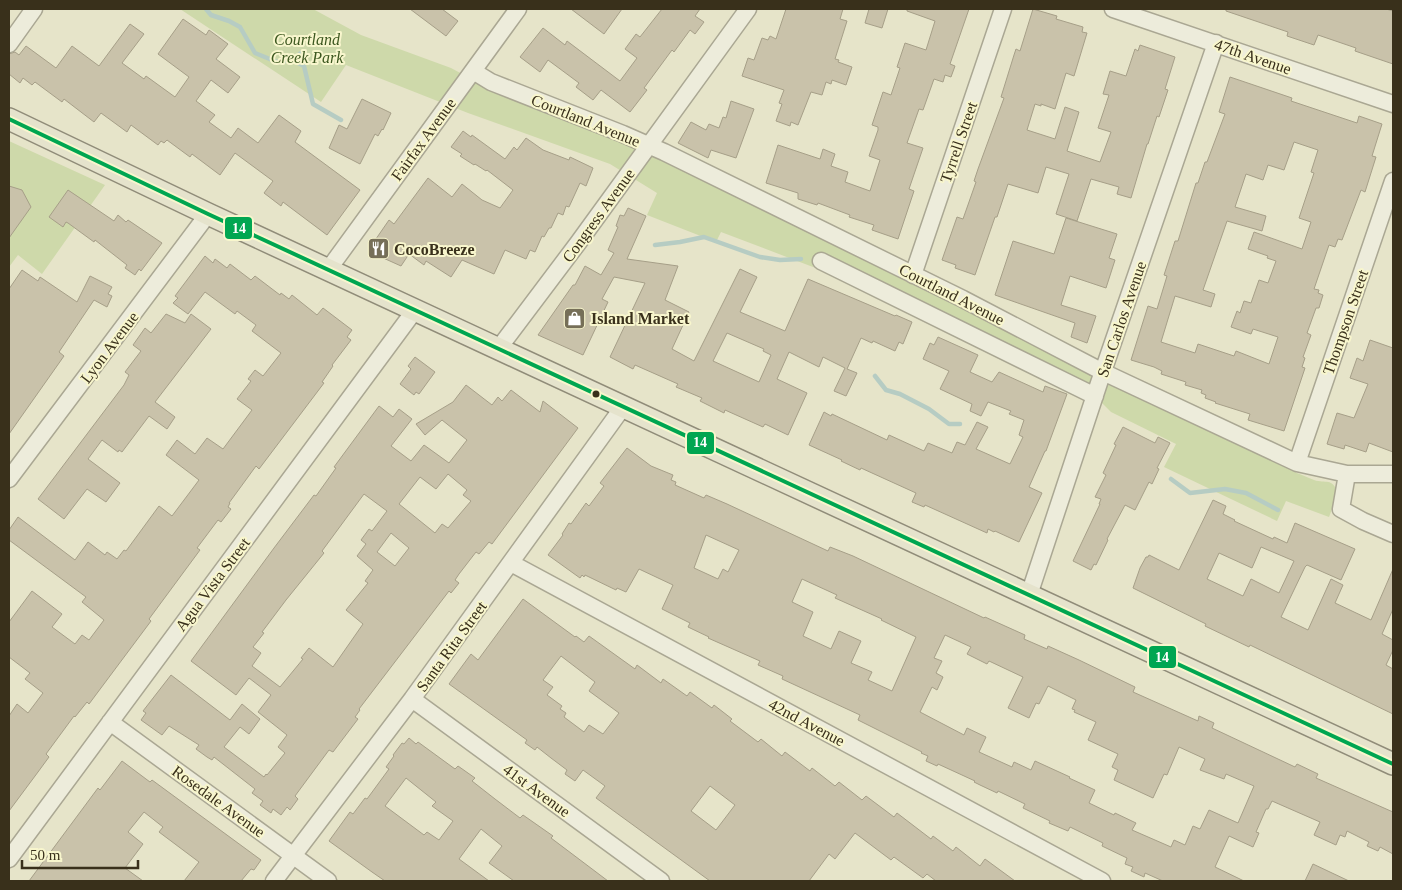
<svg xmlns="http://www.w3.org/2000/svg" width="1402" height="890" viewBox="0 0 1402 890" font-family="'Times New Roman',serif">
<rect width="100%" height="100%" fill="#e6e4c9"/>
<path fill="#ced9aa" d="M180 9H313L361 35 451 68 492 90 539 106 664 159 1297 473C1303 475 1308 478 1314 480 1326 484 1332 477 1338 493L1329 517 1286 501 1277 521 1164 467 1176 444 1111 412 1081 382 819 255 813 267 721 232 716 242 647 215 657 193 610 164 468 113 346 65 321 102Z
M9 141 105 185 42 274 18 255 9 267Z"/>
<g fill="none" stroke-linecap="round" stroke-linejoin="round">
<path stroke="#b6ccc3" stroke-width="4.5" d="M206 9 211 15 229 21 240 27 255 53 277 62 292 60 304 66 313 104 341 120
M292 60 301 53
M655 245 680 242 704 237 760 257 780 260 801 259
M875 376 886 390 900 394 929 409 949 424H960
M1171 479 1190 493 1225 489 1246 493 1278 510"/>
</g>
<path fill="#c9c2aa" stroke="#a69f88" fill-rule="evenodd" d="M410 9H442L458 21 446 36Z
M571 9H622L604 34Z
M662 9H700L695 16 704 22 695 34 690 30 674 52 672 50 644 88 647 90 630 112 601 90 593 100 576 87 579 83 548 60 540 72 520 57 543 28 565 45 567 41 620 81 637 58 625 49 636 34 640 37Z
M786 9H843L840 19 847 21 835 59 839 60 838 62 852 67 846 85 832 80 831 84 826 82 822 95 811 92 798 125 791 122 790 126 776 121 782 104 779 103 784 90 742 76 748 58 754 60 762 38 768 40 770 36 776 39Z
M869 9H888L882 28 865 23Z
M907 9H969L950 64 955 66 951 77 945 75 943 82 934 79 923 110 919 109 907 143 923 148 909 189 914 191 898 239 872 230 874 225 849 217 850 215 818 203 817 205 798 199V193L766 183 778 145 820 159 823 149 835 154 831 166 848 172 845 182 870 191 880 160 869 156 878 130V127L872 125 883 92 891 95 900 68 897 67 905 43 926 50 935 21 907 11Z
M1033 9 1057 16 1056 19 1083 27 1082 32 1087 33 1074 76 1066 73 1055 109 1041 104V106L1035 104 1027 130 1055 139 1065 107 1079 112 1067 151 1100 162 1111 132 1098 128 1109 95 1103 94 1110 71 1126 76 1135 49 1138 51 1140 45 1175 57 1165 89 1168 90 1159 117 1157 116 1148 144H1147L1131 198 1117 194 1119 187 1091 179 1077 221 1056 214 1069 174 1046 167 1038 193 1008 184 997 217H995L975 275 955 268 956 265 942 260 957 217 963 219 976 182 974 181 978 169 1004 98 1001 97 1014 55 1016 49 1020 51Z
M1226 9H1386L1393 11V64L1355 51 1356 48 1318 35 1314 45 1287 36 1288 32 1226 11Z
M183 19 206 35 209 30 228 44 216 59 240 77 228 93 211 80 196 101 215 115 209 122 231 138 238 128 258 143 279 115 301 131 295 142 360 190 327 235 283 202 281 206 264 193 273 181 235 153 220 175 192 154 190 157 167 140 164 143 161 141 158 145 131 125 127 132 101 113 94 122 64 99 62 102 35 82 32 85 23 78 20 83 9 74V54L15 52 19 55 26 46 56 68 72 46 99 66 130 24 144 34 122 63 144 79 146 76 175 97 189 77 158 54Z
M1230 77 1292 98 1291 101 1357 123 1359 116 1382 124 1372 156 1376 157 1365 192 1361 190 1342 240 1338 239 1335 247 1329 245 1314 289 1319 290 1318 293 1323 295 1319 308H1316L1307 333 1311 335 1303 357 1305 358 1302 367 1305 368 1284 431 1248 420 1250 414 1215 403 1216 402 1205 398 1206 395 1201 393 1202 390 1185 385 1186 382 1161 374 1162 371 1154 367 1131 360 1148 306 1157 309 1167 276 1164 275 1175 241H1178L1196 183H1198L1205 162H1207L1225 114 1219 112ZM1294 142 1318 150 1311 172 1314 173 1299 218 1311 222 1302 249 1254 232 1248 249 1268 256 1267 258 1276 261 1268 283 1259 280 1251 303 1244 301 1240 313 1237 311 1231 327 1251 334 1253 329 1278 337 1269 364 1236 351 1234 356 1198 344 1195 353 1161 342 1175 296 1211 307 1215 294 1203 290 1227 221 1262 231 1266 216 1235 207 1246 174 1263 180 1268 165 1284 170Z
M362 99 391 113 383 130 382 129 378 136 375 134 360 164 329 148 339 125 347 129Z
M731 101 754 109 736 158 711 150 708 158 678 143 691 122 706 130 709 124 719 128 723 117 726 118Z
M463 131 471 137 472 135 505 159 514 147 517 150 526 138 543 150 569 160 570 157 593 168 586 186 580 183 569 207 566 206 563 215 558 213 551 228H549L544 237 542 236 535 252 530 250 526 259 505 250 494 274 462 260 451 277 426 261 424 265 409 254 401 266 381 257 369 249 389 220 394 224 428 178 452 197 462 184 482 200 500 208 513 190 487 170 486 171 475 164 474 165 460 156 462 154 451 147Z
M9 186 22 190 31 207 9 238Z
M68 190 114 221 118 215 126 222 128 220 162 243 141 271 139 269 135 275 125 268 127 265 95 240 94 242 68 223 66 222 63 227 49 217Z
M628 208 646 216 627 259 678 266 665 300 689 312 672 349 694 361 740 269 757 277 740 312 785 331 808 279 895 316 896 315 912 322 903 344 899 342 895 351 873 341 872 343 861 338 847 369 857 373 846 396 834 391 845 368 823 357 819 367 789 352 777 379 807 393 788 435 765 424 763 427 725 410 724 413 700 401 702 398 676 387 678 384 635 365 633 369 610 357 645 283 614 277 602 299 608 302 583 355 538 335 573 285H575L585 266 601 275 614 253 608 250 618 227 616 226 620 215 624 216ZM727 333 764 349 763 351 771 355 759 382 713 361Z
M1066 218 1117 234 1109 258 1115 260 1106 288 1070 276 1061 305 1096 316 1087 343 1071 337 1075 323 995 295 1013 241 1054 254Z
M205 256 213 263 215 259 227 268 230 264 251 280 255 276 280 295 281 293 289 299 292 295 317 315 323 308 352 330 347 337 351 340 332 365 333 366 322 382 324 383 259 469 256 466 229 503H230L228 507 231 509 221 522 218 520 197 548 200 550 149 619 151 621 89 704 87 702 75 717 74 716 46 754 49 757 38 772 9 811V716L17 704 28 713 43 693 25 679 30 673 9 657V622L32 591 62 614 52 627 75 644 82 635 89 640 104 620 82 602 86 597 9 540V530L18 517 75 560 88 542 105 555 107 552 117 559 124 550 126 551 159 506 172 516 199 480 166 455 177 440 195 454 207 438 223 449 252 410 237 399 251 381 248 379 255 370 263 376 281 353 252 331 256 325 237 311 235 314 205 292 188 314 173 303 178 298 175 296Z
M22 270 38 281 40 277 77 302 90 276 112 287 108 294 112 296 107 307 94 300 59 352 64 356 9 434V289Z
M166 314 185 323 191 314 211 329 155 402 175 417 167 429 149 416 122 452 119 450 118 452 102 440 88 459 120 483 106 502 87 489 64 519 38 499 124 385 129 375 125 372 141 351 133 345 145 328 151 333Z
M938 337 978 355 970 372 992 382 999 372 1043 392 1045 386 1067 394 1046 451H1045L1029 487 1042 493 1019 542 995 531 994 532 988 529 987 533 925 505 924 507 912 502 916 493 861 468 860 470 841 461 842 460 809 445 824 412 831 416 832 414 887 440 889 435 924 451 928 443 952 453 957 442 965 445 977 422 988 427 976 449 1010 464 1023 437 1019 435 1024 420 1009 414 1011 411 988 402 981 416 970 411 972 404 940 389 949 371 923 359 930 343 934 345Z
M1370 340 1393 348V452L1369 443 1366 452 1345 445 1344 449 1327 444 1337 413 1354 418 1368 384 1350 378 1357 358 1363 361Z
M415 357 435 372 419 394 416 392 414 395 400 384 411 369 408 366Z
M466 385 492 405 498 397 502 401 511 390 540 412 543 401 578 428 492 544 489 542 479 554 476 552 459 574 455 580 459 583 451 593 449 591 359 709 360 710 355 717 358 719 333 752 329 750 295 796 298 799 290 810 287 807 281 815 273 809 271 813 260 805 263 801 252 793 255 789 214 757 212 760 207 757 196 749 199 745 169 726 162 735 141 720 146 713 143 711 171 675 230 720 242 704 260 719 249 734 240 727 224 747 264 777 266 774 267 775 285 753 278 747 287 735 258 712 271 695 249 678 236 695 191 661 274 548 314 495 316 496 336 468 334 467 379 406 393 417 399 409 412 419 391 446 411 461 424 445 449 463 467 440 442 420 425 435 416 424 453 402ZM448 474 467 490 463 495 471 501 448 528 442 524 435 533 399 504 420 477 436 489ZM364 494 387 511 372 531 369 529 361 540 366 544 357 556 373 570 365 581 368 583 346 610 363 624 333 667 309 648 301 658 303 659 280 687 252 666 261 653 253 647 264 633 262 632 286 600 324 553 322 551ZM391 533 409 548 395 566 377 552Z
M1123 427 1155 443 1158 437 1170 443 1157 468 1159 469 1152 484 1149 482 1135 510 1125 505 1107 539 1108 540 1096 565 1094 564 1091 570 1073 561 1100 504H1099L1101 499 1095 497 1106 475 1103 473 1116 445 1114 444Z
M627 448 651 466 673 475 671 480 676 482 675 485 704 498 706 495 727 504 828 551 830 547 853 556 984 618 985 617 1025 635 1024 639 1047 649 1048 646 1079 660 1135 687 1133 692 1198 721 1199 716 1214 723 1212 728 1295 767 1297 764 1318 774 1316 778 1393 812V854L1380 847 1378 851 1367 846 1369 842 1347 831 1345 837 1340 835 1336 845 1314 835 1320 822 1272 801 1268 809H1266L1256 832 1259 833 1253 847 1229 836 1215 867 1244 881H1163L1145 873 1144 877 1131 871 1133 867 1125 864 1127 858 1102 846 1103 843 1070 827 1068 831 1049 823 1050 821 1023 808 1025 804 998 791 997 793 980 785 974 782 975 781 938 764 937 766 926 761 928 756 921 753 922 752 858 720 860 715 782 679 783 676 758 665 760 661 708 638 709 637 688 627 690 623 662 609 673 585 639 569 626 592 617 588 616 590 585 575 584 577 582 575 580 578 548 555 563 535 562 534 569 523 571 524 586 503 589 506 604 486 600 483ZM706 535 739 550 728 572 723 569 718 579 694 568ZM802 579 837 595 835 598 882 619 881 620 916 637 892 691 868 680 872 672 851 663 861 641 839 631 831 649 803 636 813 612 792 602ZM945 635 971 647 967 654 987 664 989 661 1023 677 1008 708 1029 718 1036 703 1039 704 1048 686 1076 700 1072 709 1075 710 1074 712 1096 722 1088 740 1118 754 1112 767 1118 770 1114 780 1153 798 1164 774 1167 775 1179 747 1203 758 1205 759 1200 770 1224 779 1226 774 1254 786 1238 823 1209 810 1200 829 1193 826 1185 845 1174 840 1171 847 1132 830 1136 823 1115 813 1114 815 1089 803 1095 790 1069 778 1070 777 1035 761 1031 770 1014 762 1012 767 979 752 986 737 967 728 964 735 920 712 932 687 937 690 943 677 936 673 942 661 934 658Z
M1213 500 1226 506 1223 514 1235 520 1234 521 1273 539 1274 537 1287 543 1295 523 1355 549 1341 580 1307 565 1305 567 1281 617 1308 630 1331 579 1343 585 1335 603 1371 620 1393 569V609L1382 634 1393 640V650L1386 665 1393 669V714L1250 645 1249 647 1205 626 1206 624 1133 588 1140 568 1146 557H1148L1149 555 1179 570ZM1261 547 1294 561 1279 593 1251 579 1243 596 1207 579 1219 553 1252 568Z
M523 599 575 637 576 636 584 642 589 636 635 669 637 665 661 683 663 679 687 696 690 692 712 708 714 705 732 719 730 721 758 742 761 739 782 756 785 752 810 771 812 768 835 786 839 782 862 800 866 796 894 817 897 813 931 839 933 836 953 851 956 847 980 866 985 859 1015 881H936L927 874 923 878 894 857 891 860 855 833 835 859 829 854 809 881H710L596 798 605 786 583 770 575 781 565 774 567 770 551 758 537 747 535 750 525 743 527 740 449 684 471 654 478 660ZM561 656 595 682 589 691 619 713 603 734 589 725 584 732 564 717 566 713 560 709 562 706 547 695 553 687 543 680ZM710 786 735 805 716 830 691 811Z
M409 738 416 744 418 742 455 769 458 766 475 778 472 781 495 799 520 818 523 815 553 836 551 838 608 881H514L489 863 502 846 481 829 459 859 489 881H385L372 872 329 841 350 812 353 814 365 798 367 799 389 769 386 767 394 756 393 755 402 743 404 744ZM406 778 436 802 432 806 453 821 439 840 427 832 424 835 385 806Z
M122 761 150 782 152 780 261 860 254 870 251 869 241 881H184L199 862 159 832 163 827 144 812 128 832 143 844 125 868 143 881H29L98 788 100 790Z
M1313 864 1349 881H1305Z"/>
<g fill="none" stroke-linecap="round" stroke-linejoin="round">
<defs>
<path id="minor" d="M1113 9 1393 104
M9 44 34 9
M473 71 491 82 623 134 664 152 963 299 1103 372 1297 463 1347 474H1393
M821 261 1095 396
M328 270 518 9
M913 275 1003 9
M499 348 578 243 748 9
M1297 463 1393 181
M1347 474 1341 509 1363 521 1393 534
M9 479 208 214
M511 563 1102 881
M1029 595 1099 383 1216 43
M412 699 661 881
M110 722 328 881
M9 859 415 310
M274 881 412 699 623 407"/>
<path id="major" d="M9 119 208 214 1393 764"/>
</defs>
<use href="#minor" stroke="#aaa793" stroke-width="19"/>
<use href="#major" stroke="#908c79" stroke-width="24"/>
<use href="#minor" stroke="#edecdb" stroke-width="16"/>
<use href="#major" stroke="#e5e3cc" stroke-width="21"/>
<defs>
<path id="bus-1" d="M9 119 208 214 1393 764"/>
</defs>
<use href="#bus-1" stroke="#f8f6cd" stroke-width="8"/>
<use href="#bus-1" stroke="#00a651" stroke-width="4"/>
</g>
<defs>
<symbol id="restaurant-square" viewBox="-11 -11 22 22"><rect x="-9" y="-9" width="18" height="18" rx="4" fill="#766f58" stroke="#f8f6cd"/><path d="M-5-6h1v4h1v-4h1v4h1v-4h1v5L-1.5 .5V6h-2V.5L-5-1ZM5-6V6H3V1.5H1.5Q1.5-4 5-6Z" fill="#fff"/></symbol>
<symbol id="shop-square" viewBox="-11 -11 22 22"><rect x="-9" y="-9" width="18" height="18" rx="4" fill="#766f58" stroke="#f8f6cd"/><path d="M-5-2.5h2.3a2.7 3.5 0 0 1 5.4 0H5L5.5 6h-11ZM-1.5-2.5h3a1.5 2.3 0 0 0-3 0Z" fill="#fff"/></symbol>
</defs>
<g fill-rule="evenodd">
<use href="#restaurant-square" x="366" y="236" width="25" height="25"/>
<use href="#shop-square" x="562" y="306" width="25" height="25"/>
</g>
<circle fill="#39301b" stroke="#f8f6cd" stroke-width="2" cx="596" cy="394" r="4.5"/>
<g text-anchor="middle" stroke-width="4" stroke-linejoin="round" paint-order="stroke">
<g font-size="16" font-style="italic" fill="#3c571f" stroke="#f8f6cd">
<text x="307" y="45">Courtland<tspan x="307" dy="18">Creek Park</tspan></text>
</g>
<g font-size="16" fill="#39301b" stroke="#f8f6cd">
<text transform="translate(1253 56) rotate(19)" y="6">47th Avenue</text>
<text transform="translate(586 120) rotate(22)" y="6">Courtland Avenue</text>
<text transform="translate(423 139) rotate(-54)" y="6">Fairfax Avenue</text>
<text transform="translate(958 142) rotate(-71)" y="6">Tyrrell Street</text>
<text transform="translate(598 215) rotate(-54)" y="6">Congress Avenue</text>
<text transform="translate(952 294) rotate(27)" y="6">Courtland Avenue</text>
<text transform="translate(1121 319) rotate(-71)" y="6">San Carlos Avenue</text>
<text transform="translate(1345 322) rotate(-71)" y="6">Thompson Street</text>
<text transform="translate(109 347) rotate(-53)" y="6">Lyon Avenue</text>
<text transform="translate(212 584) rotate(-53)" y="6">Agua Vista Street</text>
<text transform="translate(451 646) rotate(-54)" y="6">Santa Rita Street</text>
<text transform="translate(807 722) rotate(28)" y="6">42nd Avenue</text>
<text transform="translate(537 790) rotate(36)" y="6">41st Avenue</text>
<text transform="translate(219 801) rotate(36)" y="6">Rosedale Avenue</text>
</g>
<g font-size="16" font-weight="bold" fill="#39301b" stroke="#f8f6cd" text-anchor="start">
<text x="394" y="255">CocoBreeze</text>
<text x="591" y="324">Island Market</text>
</g>
</g>
<g stroke="#f8f6cd" stroke-width="2">
<rect x="224" y="216" width="29" height="24" rx="5" fill="#00a651"/>
<rect x="686" y="431" width="29" height="24" rx="5" fill="#00a651"/>
<rect x="1148" y="645" width="29" height="24" rx="5" fill="#00a651"/>
</g>
<g font-size="14" text-anchor="middle" font-weight="bold" fill="#fff">
<text x="239" y="233">14</text>
<text x="700" y="447">14</text>
<text x="1162" y="662">14</text>
</g>
<rect width="1402" height="890" fill="none" stroke="#39301b" stroke-width="20"/>
<path d="M22 860v8h116v-8" fill="none" stroke="#39301b" stroke-width="2.5"/>
<text x="30" y="860" font-size="15" fill="#39301b" stroke="#f8f6cd" stroke-width="4" paint-order="stroke">50 m</text>
</svg>
